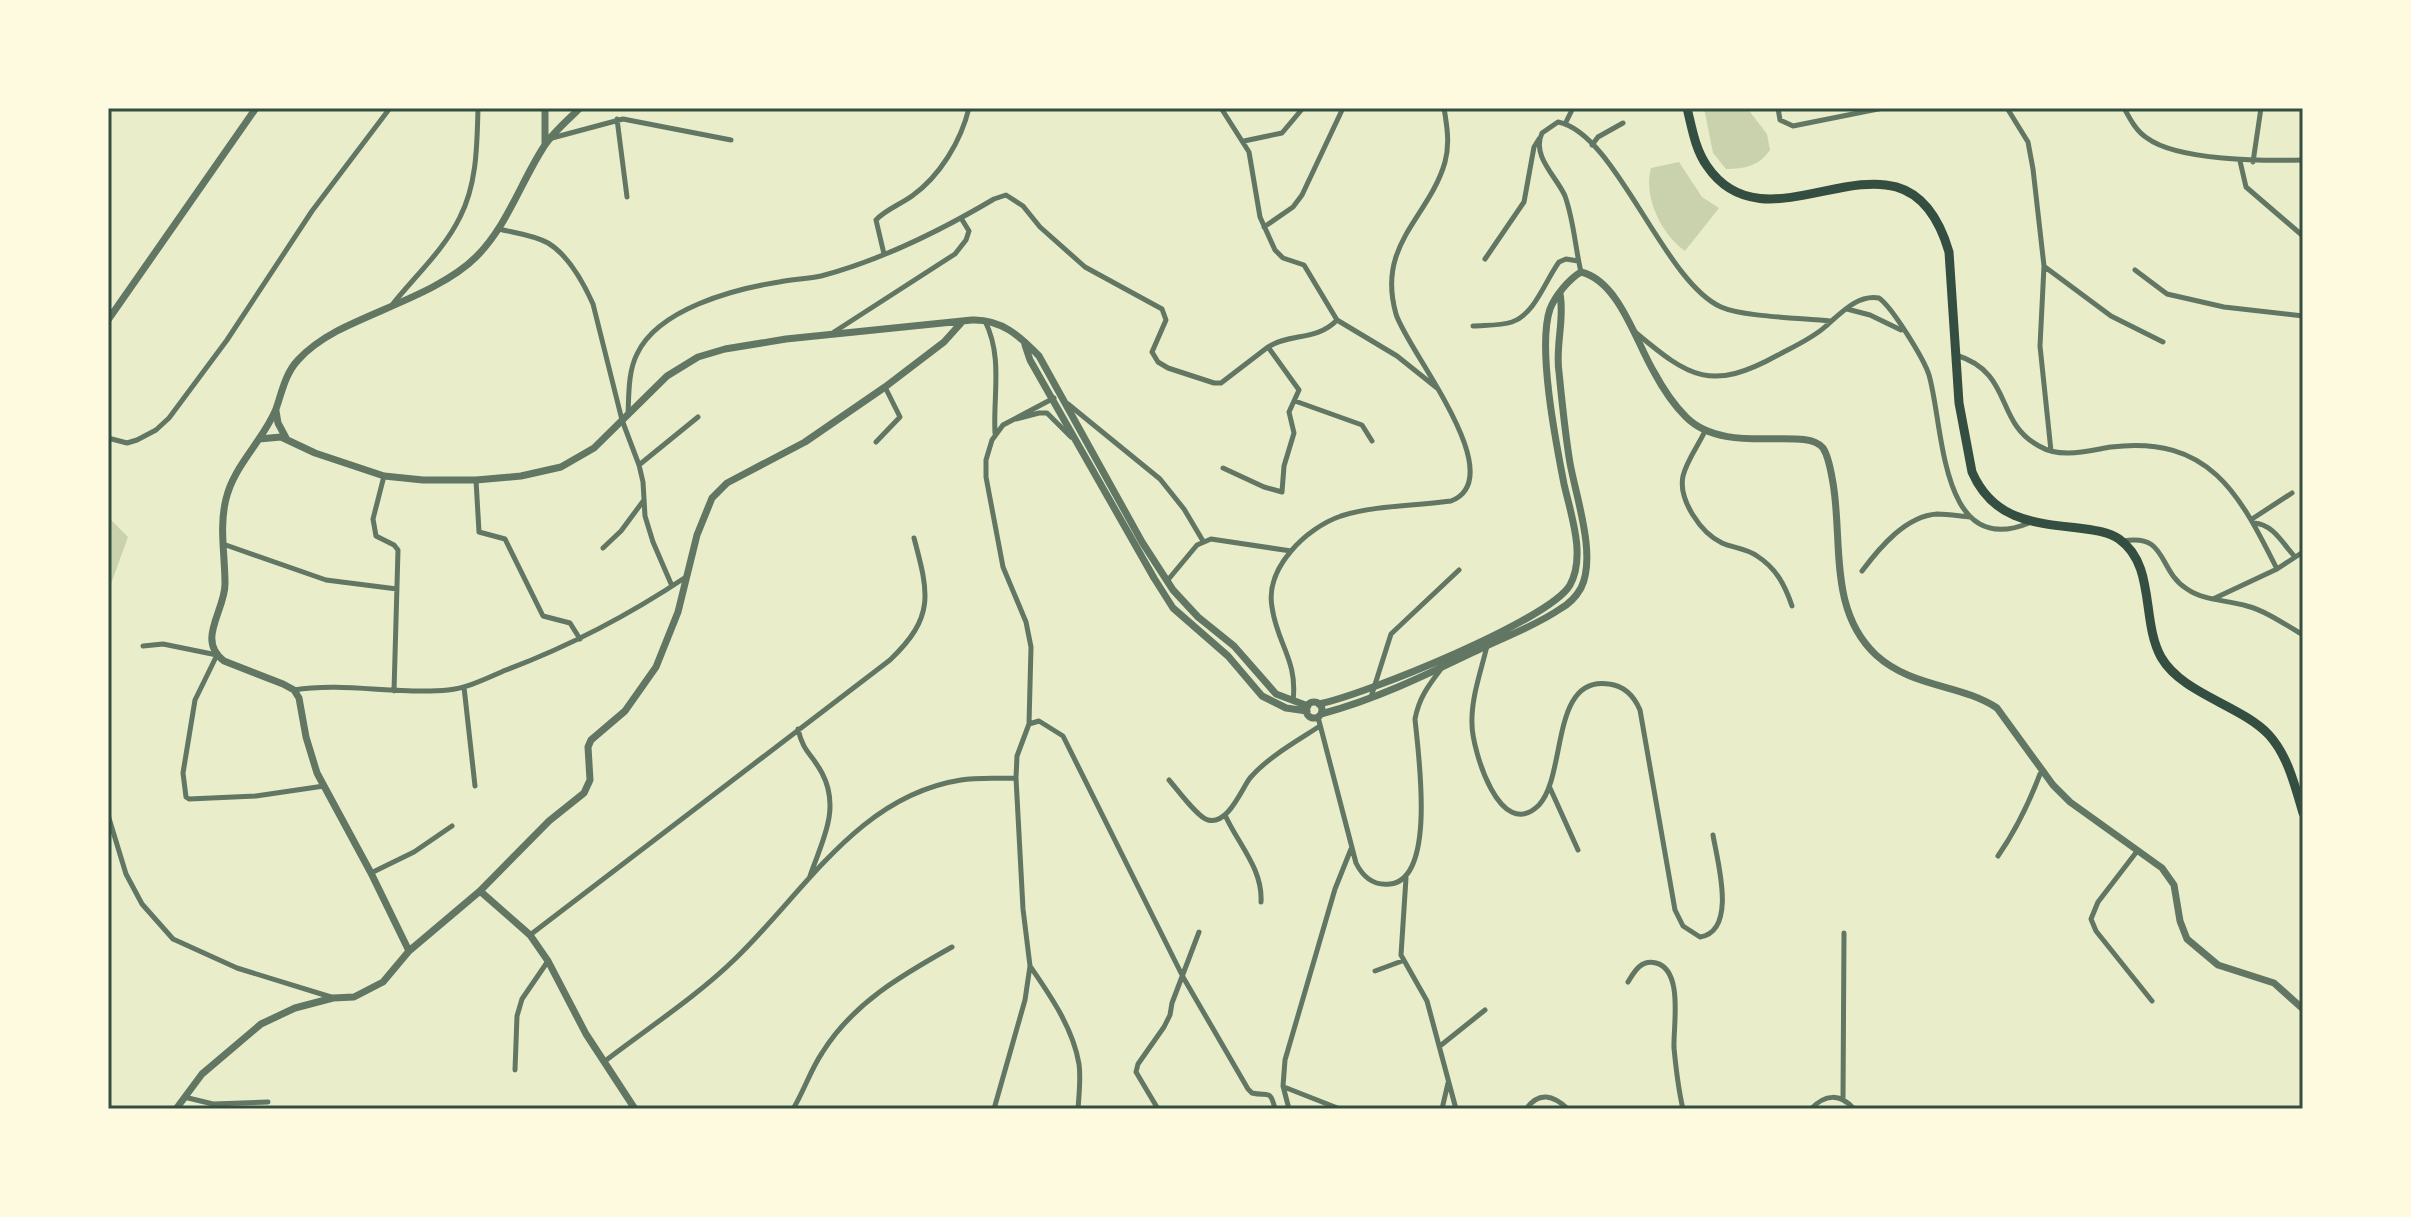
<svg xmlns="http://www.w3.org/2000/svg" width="2411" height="1217" viewBox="0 0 2411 1217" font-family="'Fira Sans Condensed',sans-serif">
<rect width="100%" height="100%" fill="#e9edc9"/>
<path fill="#cad2ad" d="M1704 108H1747L1767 134 1770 150C1759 166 1745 169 1726 169L1713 153Z
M1679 162 1702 197 1719 208 1685 251C1661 234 1643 196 1651 168Z
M108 517 128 537 108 592Z"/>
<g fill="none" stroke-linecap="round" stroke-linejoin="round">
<path stroke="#617663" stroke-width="5" d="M1221 108 1249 152 1260 217 1275 250 1283 258 1304 265 1337 320 1397 356 1437 388
M1778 108 1780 120 1793 126 1883 108
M2007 108 2028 142 2033 169 2044 266 2040 346 2051 451
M2124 108C2130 119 2136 131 2147 138 2178 161 2265 161 2303 160
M617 119 627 197
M1565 124 1573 108
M552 138 623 119 731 140
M1244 141 1282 133 1303 108
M1592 145 1598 137 1623 123
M2240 161 2246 187 2303 236
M2253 162 2261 108
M1264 227 1293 207 1302 195 1343 108
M499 229C515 233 534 235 548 243 568 255 584 284 593 304L622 420 639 465 643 482 645 516 653 542 672 586
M884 254 876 220C885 210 901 204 912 196 940 176 961 141 969 108
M1485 259 1524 202 1534 147 1539 139
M2045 267 2111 316 2163 342
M2135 270 2167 294 2224 307 2303 316
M1581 272C1575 247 1574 221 1565 196 1557 177 1531 156 1542 133L1558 122C1616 133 1663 281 1721 307 1743 317 1804 318 1830 321
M392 305C415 276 444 250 460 217 477 184 477 145 478 108
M1847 309 1870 315 1901 330
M985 321C1003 357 993 395 995 433
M1473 326C1485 325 1500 326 1512 322 1535 314 1545 281 1559 262L1566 259 1578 261
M834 332 955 254 966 240 969 231 961 218
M1635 332C1690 378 1711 392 1778 355 1795 346 1813 338 1826 326 1841 313 1858 294 1879 298 1892 307 1924 359 1929 375 1944 426 1939 560 2029 523
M1956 355C2014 373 1994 422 2039 446 2061 459 2087 451 2111 447 2209 435 2239 493 2277 569
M1295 401 1362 425 1372 441
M1068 404 1160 479 1184 509 1203 541
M628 414C629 394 628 372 637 354 658 309 734 289 779 282 793 279 808 279 821 276 882 260 940 231 994 199L1006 195 1023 206 1040 227 1085 267 1162 309 1166 320 1152 352 1158 362 1168 368 1214 383H1221L1268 347
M1016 419 1039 413H1047L1071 437
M1705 431C1698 446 1687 460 1683 476 1678 500 1701 533 1722 543 1733 548 1746 548 1757 556 1776 568 1785 585 1792 606
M108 438 127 443 137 440 156 430 169 418 227 340 312 211 390 108
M876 442 900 417 885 387
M639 465 698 417
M1223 468 1264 487 1282 492 1284 466 1294 433 1289 412 1299 390 1268 347C1290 333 1317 341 1337 320
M384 476 373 519 376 536 394 545 398 550 394 691
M476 480 479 532 505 539 543 616 570 623 580 639
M2252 519 2292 493
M2254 523C2273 524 2283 544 2295 557
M2123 541C2168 533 2157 570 2187 589 2204 601 2228 600 2247 606 2266 611 2286 625 2303 635
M223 544 326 580 397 589
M603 548 621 531 644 500
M1862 571C1880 547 1906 516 1937 514 1948 514 1959 516 1970 517
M1167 581 1197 545 1211 539 1291 551
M2213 599 2277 569 2303 552
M143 646 163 644 217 655 195 700 183 773 186 797 189 799 256 796 324 786
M1487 646C1481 671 1471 698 1472 724 1472 749 1500 844 1539 805 1567 775 1550 675 1609 684 1625 686 1634 696 1640 710L1675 910 1683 926 1700 937C1738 931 1717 860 1713 835
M464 687 475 786
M294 690C344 682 397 695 448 690 468 688 487 678 506 670 570 646 629 615 686 577
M1371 697 1391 634 1459 570
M1293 701C1298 660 1277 644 1272 607 1265 568 1306 528 1341 516 1376 505 1415 506 1451 501 1513 477 1406 349 1396 314 1376 244 1429 218 1445 162 1450 144 1447 126 1444 108
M1318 717 1356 863C1363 877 1374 886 1390 884 1437 879 1418 752 1415 719 1419 698 1428 686 1441 669
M1029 724 1039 721 1063 736 1183 977 1248 1089 1252 1093C1268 1097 1270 1088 1275 1109
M798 729C803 752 812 754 822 773 841 809 822 841 810 876
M1169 780C1177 789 1198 818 1208 820 1228 825 1241 790 1250 778 1268 757 1297 741 1320 726
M1550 788 1578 850
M108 815 126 874 142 904 173 939 237 968 331 997
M1225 815C1238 844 1263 869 1261 902
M2138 850 2098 902 2091 919 2096 931 2152 1001
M1998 856C2016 830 2029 803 2040 774L2044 771
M371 873 414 852 452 826
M1406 878 1401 955 1427 1001 1456 1109
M530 935 890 660C935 617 929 594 914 538
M1030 966C1050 995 1073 1028 1079 1064 1081 1078 1079 1094 1078 1109
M1375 971 1402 961
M1628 982C1634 972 1641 959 1656 963 1684 970 1673 1027 1674 1048 1676 1069 1678 1088 1683 1109
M1440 1046 1485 1010
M605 1061C648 1028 696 997 735 959 804 893 858 796 961 780 979 777 998 779 1016 778
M515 1070 517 1016 522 999 548 961
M1284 1087 1340 1109
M184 1097 213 1104 268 1102
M1843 1099 1844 933
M793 1109C804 1091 810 1071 822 1053 853 1003 902 975 952 947
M994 1109 1025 1000 1030 966 1023 909 1016 778 1017 756 1029 724 1031 647 1026 622 1003 567 986 477V460L992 440 1003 425 1054 398
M1158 1109 1136 1072 1138 1064 1164 1027 1170 1015 1172 1003 1199 932
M1289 1109 1283 1086 1285 1060 1335 889 1351 849
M1442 1109 1448 1083
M1526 1109C1539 1091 1553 1095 1568 1109
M1811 1109C1825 1094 1840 1093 1854 1109"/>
<path stroke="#617663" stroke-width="7" d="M545 144V108
M108 320 256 108
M1025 345 1030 360 1154 578 1173 608 1228 656 1262 696 1286 708 1307 711
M276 411 278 423 286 438
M259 439 281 437 315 453 384 476 423 480H476L521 476 561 467 594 448 667 376 698 357 725 349 786 339 972 320C1001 319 1020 336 1039 356L1142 542 1173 590 1198 617 1234 646 1276 694 1308 706
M1306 710a8 8 0 1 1 16 0a8 8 0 1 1-16 0Z
M1319 704C1364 695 1550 620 1570 585 1586 556 1571 515 1564 484 1556 443 1537 347 1550 309 1555 296 1569 279 1581 272 1619 281 1636 342 1654 372 1662 387 1673 404 1686 417 1726 457 1805 425 1823 448 1829 457 1831 472 1833 483 1843 541 1828 610 1876 655 1912 688 1961 684 1997 708L2053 785 2070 802 2162 868 2174 885 2180 921 2187 939 2218 965 2274 983 2303 1009
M1321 714C1378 699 1432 672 1484 647 1509 635 1537 625 1560 609 1569 604 1576 597 1581 588 1597 556 1576 497 1570 463 1565 433 1562 402 1559 372 1555 346 1565 319 1560 294
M480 891 530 935 548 961 586 1034 635 1109
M409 951 371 873 317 773 306 737 299 698 294 690 283 684 224 661C196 640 225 611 225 584 225 555 219 527 226 499 234 465 263 441 276 409 282 392 285 374 298 360 308 349 324 338 337 331 379 309 443 290 476 257 507 226 520 184 543 148 552 133 567 121 580 108
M176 1109 202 1074 261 1024 295 1008 333 998 354 997 383 982 409 951 480 891 549 821 584 793 590 780 588 747 591 740 625 711 656 667 678 612 697 535 712 498 727 483 805 442 885 387 944 342 962 322"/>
<path stroke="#344e41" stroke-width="9" d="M1687 108C1692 128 1695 149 1707 166 1772 262 1905 102 1949 252L1959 403 1972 472C1993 520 2033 523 2078 528 2092 530 2107 531 2119 539 2156 565 2141 621 2161 657 2182 694 2241 705 2269 735 2288 756 2295 786 2303 813"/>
</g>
<rect width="2411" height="1217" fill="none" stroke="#fefae0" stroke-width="220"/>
<rect x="110" y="110" width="2191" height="997" fill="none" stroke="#344e41" stroke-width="3"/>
</svg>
